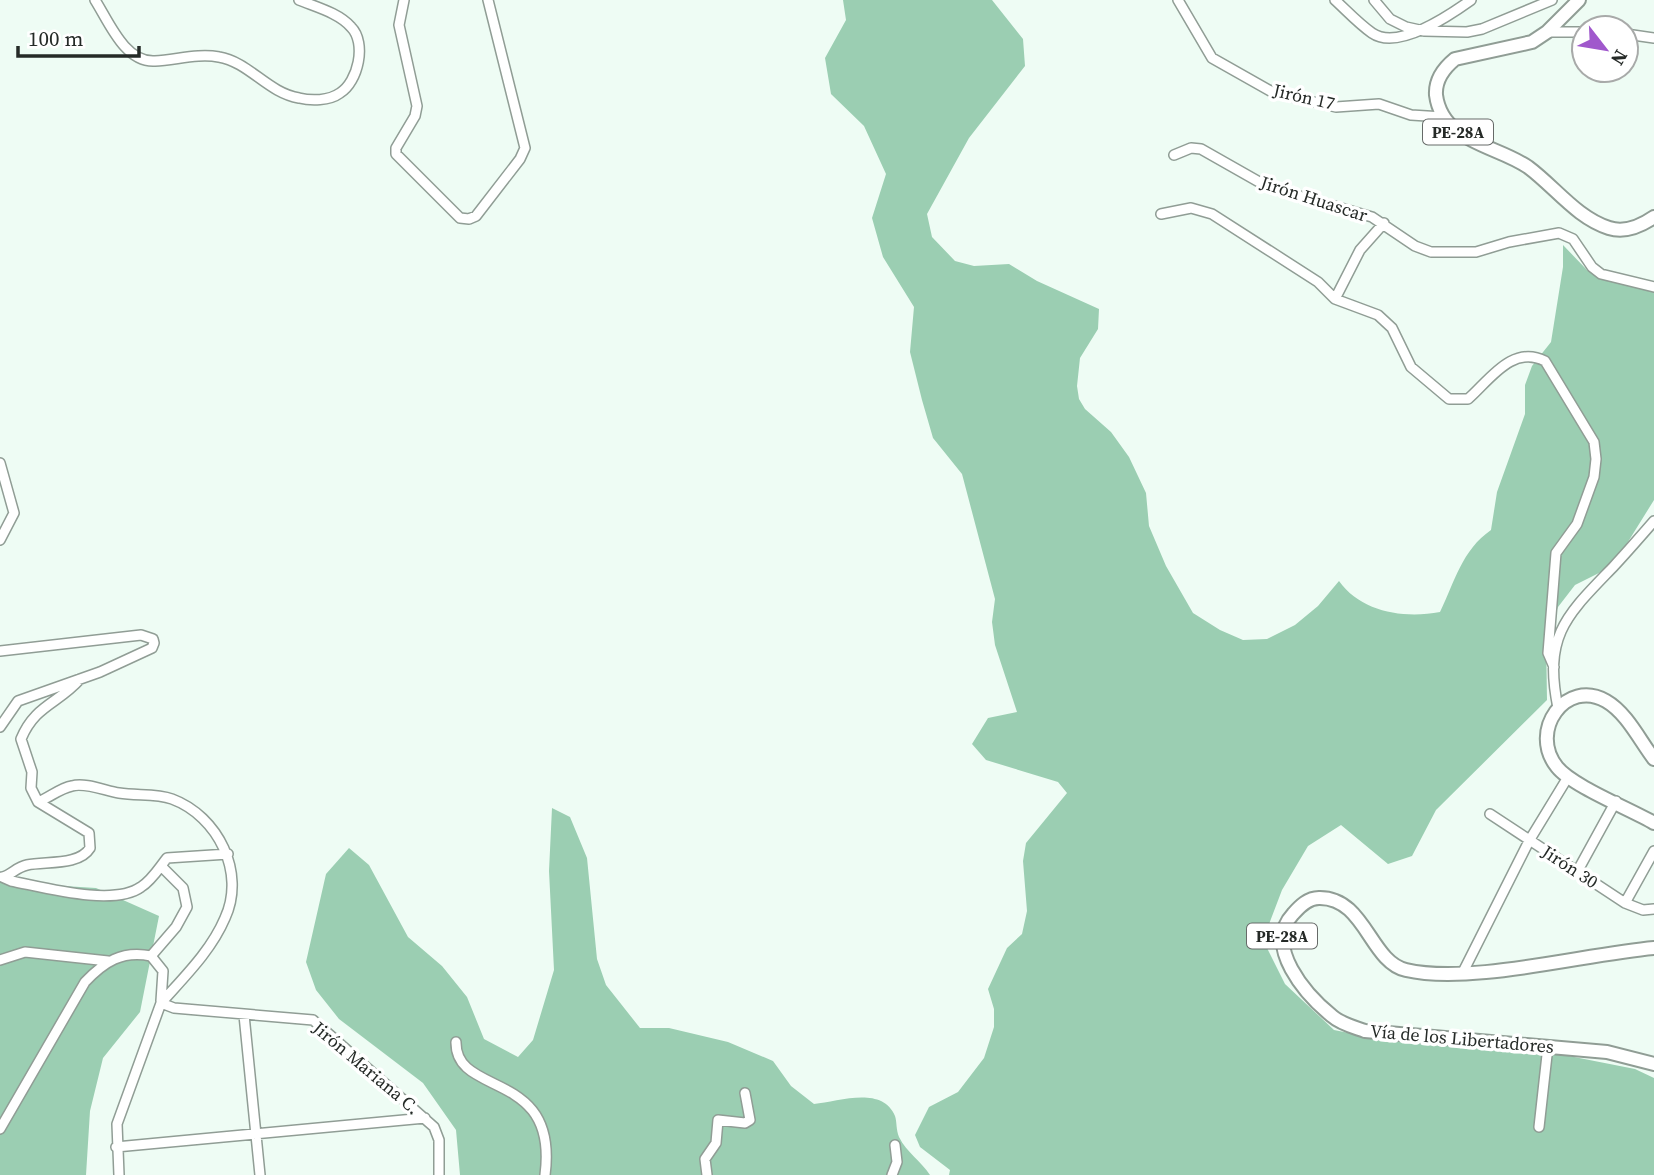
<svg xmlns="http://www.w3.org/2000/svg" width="1654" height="1175" viewBox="0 0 1654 1175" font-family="'Source Serif 4',serif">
<rect width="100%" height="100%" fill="#eefcf4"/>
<path fill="#9bceb2" d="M843 0H992L1023 39 1025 66 969 138 927 214 932 237 955 261 974 266 1009 264 1037 281 1099 309 1098 329 1080 358 1077 386 1079 399 1085 409 1111 432 1129 457 1146 493 1149 526 1166 566 1193 613 1220 630 1243 640 1267 639 1295 625 1318 606 1339 581C1361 612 1404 619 1440 612 1455 581 1462 550 1491 530L1497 492 1525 414V385L1532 366 1551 342 1563 267V245L1587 270 1601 278 1654 290V500L1613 566 1575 585 1558 607 1546 636 1547 700 1436 810 1412 856 1388 864 1341 825 1308 846 1282 890 1263 940 1285 984 1334 1030 1384 1040 1559 1054 1635 1069 1654 1078V1175H949L950 1170 920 1147 915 1135 929 1107 958 1092 984 1058 994 1027V1009L988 989 1007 948 1022 934 1027 911 1023 861 1026 843 1067 793 1058 782 986 760 972 744 988 718 1017 712 995 645 992 622 995 599 962 474 933 438 922 400 910 352 914 307 883 257 872 218 886 174 864 126 831 94 825 58 846 20Z
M552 808 570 817 587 858 597 959 606 985 640 1028H669L728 1042 773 1061 791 1086 814 1104C838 1102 882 1085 895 1116 897 1122 896 1130 899 1137 907 1153 921 1161 930 1175H460L456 1130 423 1083 339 1019 316 990 306 962 326 874 349 848 369 865 408 937 442 966 467 997 484 1039 518 1057 533 1040 554 970 549 871Z
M0 882 96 888 159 916 140 1012 103 1058 90 1111 86 1175H0Z"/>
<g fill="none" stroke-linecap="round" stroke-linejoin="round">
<defs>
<path id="minor" d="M95 0C109 22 125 63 155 61 176 60 198 53 219 57 249 62 268 93 299 98 311 101 329 101 340 93 358 82 367 43 351 27 339 13 316 7 299 0
M404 0 399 25 417 106 415 116 396 148V154L460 218 469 219 476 216 520 159 525 148 488 0
M1178 0 1212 58 1274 93 1336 107 1379 104 1411 115 1443 117
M1335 0C1347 11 1359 24 1372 33 1398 51 1450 15 1471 0
M1374 0 1390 19 1406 27 1424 31 1467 32 1482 29 1552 0
M1547 32H1584
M1626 34 1654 38
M1174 155 1191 148 1201 149 1268 187 1372 217 1415 246 1431 252H1476L1509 242 1559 233 1573 239 1592 267 1601 274 1654 287
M1161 214 1191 208 1212 214 1318 282 1335 299 1378 315 1392 328 1411 367 1449 399H1468C1489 381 1512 344 1545 361L1594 442 1596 459 1594 477 1577 524 1556 553 1548 653 1554 667
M1335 299 1360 250 1384 223
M0 463 14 513 0 540
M0 651 141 635 153 639 154 643 152 648 100 672 18 701 0 727
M1558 708C1543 634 1567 615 1614 566 1628 551 1641 536 1654 521
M38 802C49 798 60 788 72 786 85 782 106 791 119 793 137 796 156 793 172 799 218 816 246 873 225 918 211 951 184 977 161 1003
M1490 814 1625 903 1643 910 1654 909
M1577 872 1616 801
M2 877 11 881C43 887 113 907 141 887 152 880 159 868 167 858L228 854
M3 877C12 874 17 867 27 865 46 861 79 866 90 848L89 833 38 802 31 788 32 772 21 739C35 705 58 704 80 679
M1625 903 1654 851
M151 956 176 927 187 907 183 888 161 866
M0 960 25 952 108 961
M1463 972 1529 841 1568 777
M244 1015 260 1175
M456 1042C455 1098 559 1068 545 1175
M1539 1127 1548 1046
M0 1129 85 982C104 962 122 950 151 956L163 971 161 1001
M116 1147 425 1118
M119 1175 117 1124 161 1003 174 1008 313 1020 434 1127 439 1140V1175
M707 1175 705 1159 716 1143 718 1120 745 1123 750 1120 745 1093
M892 1175 897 1162 895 1145"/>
<path id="highway" d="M1579 0 1547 32 1532 42 1455 59C1444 68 1435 80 1436 95 1442 142 1496 145 1528 167 1555 187 1577 218 1609 228 1625 233 1641 226 1654 217
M1654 759C1640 741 1627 713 1606 701 1566 678 1528 731 1557 767 1572 786 1630 809 1654 823
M1654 948C1585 954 1470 985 1406 970 1370 962 1365 897 1319 898 1308 898 1300 906 1293 914 1263 946 1306 995 1332 1016 1341 1024 1354 1027 1365 1031L1607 1052 1654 1064"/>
</defs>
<use href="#minor" stroke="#909d95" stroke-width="12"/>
<use href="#highway" stroke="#909d95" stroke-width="16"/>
<use href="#minor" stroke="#fff" stroke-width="9"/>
<use href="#highway" stroke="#fff" stroke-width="12"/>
</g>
<g text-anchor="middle" stroke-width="7" stroke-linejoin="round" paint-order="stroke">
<g fill="#fff" stroke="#666a68" stroke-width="2">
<rect x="1423" y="119.5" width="70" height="25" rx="5"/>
<rect x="1247" y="923.5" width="70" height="25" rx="5"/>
</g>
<g font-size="16" font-weight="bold" fill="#252a27">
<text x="1458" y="138">PE-28A</text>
<text x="1282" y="942">PE-28A</text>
</g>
<g font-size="18" fill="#252a27" stroke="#fff">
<text transform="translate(1304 97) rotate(13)" y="6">Jirón 17</text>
<text transform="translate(1314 199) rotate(18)" y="6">Jirón Huascar</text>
<text transform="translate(1570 867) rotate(33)" y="6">Jirón 30</text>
<text transform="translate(1462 1039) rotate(5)" y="6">Vía de los Libertadores</text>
<text transform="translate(366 1068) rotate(40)" y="6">Jirón Mariana C.</text>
</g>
</g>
<g transform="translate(1605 49) rotate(121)"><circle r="33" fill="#ffffff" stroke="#a8aaa9" stroke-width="2"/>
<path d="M0-5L12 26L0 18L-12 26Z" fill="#a058cc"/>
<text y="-10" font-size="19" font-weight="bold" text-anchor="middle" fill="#252a27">N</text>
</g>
<path d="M18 46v10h121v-10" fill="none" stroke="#252a27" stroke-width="3.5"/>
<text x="28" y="46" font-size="21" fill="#252a27" stroke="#ffffff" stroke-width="5" paint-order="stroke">100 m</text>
</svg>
